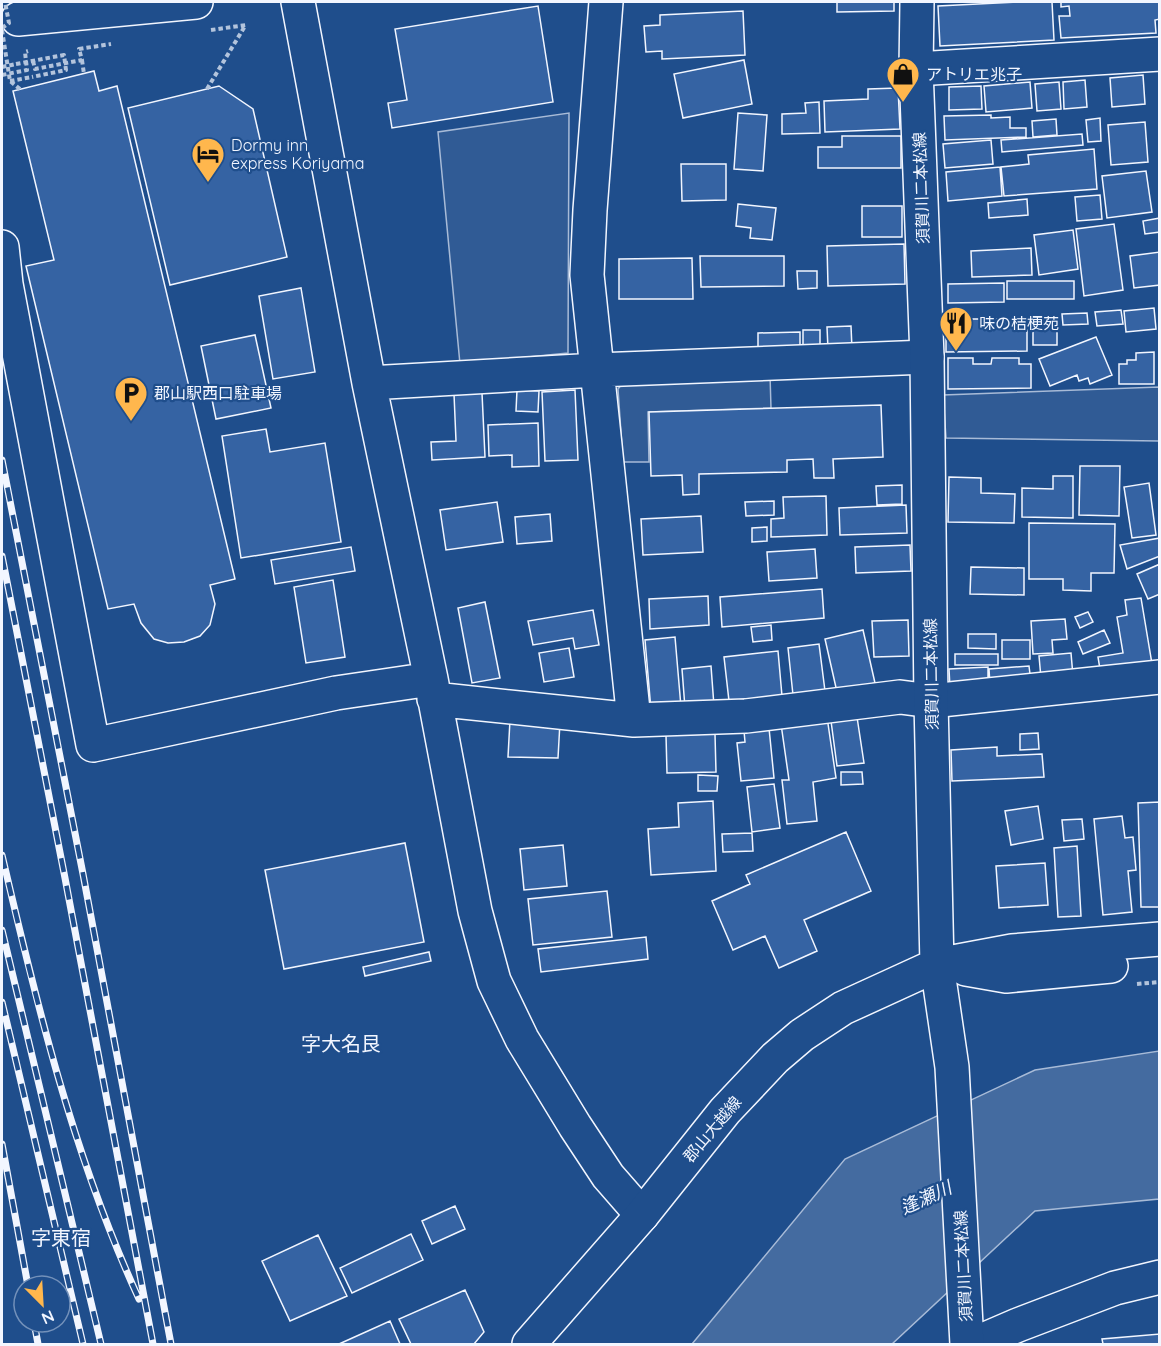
<svg xmlns="http://www.w3.org/2000/svg" width="1161" height="1346" viewBox="0 0 1161 1346" font-family="Quicksand,'Noto Sans JP',sans-serif">
<rect width="100%" height="100%" fill="#1f4e8c"/>
<path fill="#305b95" stroke="#a8bbd7" stroke-width="1.5" d="M569 113 568 353 460 364 438 132Z
M770 375 771 408 648 412 649 462H623L618 389 626 379Z
M1159 387V441L946 438 943 395Z"/>
<path fill="#446ba0" stroke="#a8bbd7" stroke-width="1.5" d="M1159 1051V1199L1035 1211 892 1344H692L845 1159 1035 1070Z"/>
<path fill="#3563a3" stroke="#f2f6ff" stroke-width="1.5" d="M837 2H894V11L837 12Z
M1019 2H1052L1054 40 940 46 938 6Z
M1061 2H1160V19L1155 20 1156 33 1061 38 1059 16H1070L1069 6 1061 7Z
M538 6 553 102 392 128 388 103 407 100 395 29Z
M743 11 745 55 662 59V51L646 52 644 26 660 25V15Z
M744 60 752 104 683 118 674 74Z
M94 71 99 91 117 86 235 579 210 585 215 604 210 625 200 636 184 642 168 643 154 639 141 623 134 604 108 609 26 266 54 260 13 91Z
M1143 75 1145 104 1112 107 1110 78Z
M1085 80 1087 107 1064 109 1063 82Z
M1030 82 1032 108 986 112 984 86Z
M1059 82 1061 109 1037 111 1035 84Z
M219 86 253 109 287 257 170 285 128 108Z
M981 86 982 109 949 110V87Z
M898 88 900 129 825 132 824 101 868 99V89Z
M819 102 820 133 782 134V114L806 113 805 103Z
M738 113 767 115 763 171 734 169Z
M991 115V118L1010 117V128H1026V137L945 140 944 116Z
M1100 118 1101 141 1088 142 1086 120Z
M1056 119 1057 135 1033 137 1032 121Z
M1145 122 1148 162 1111 165 1108 125Z
M1082 134 1083 145 1002 152 1001 140Z
M842 136H901V168H818V147H842Z
M991 140 993 164 945 168 943 144Z
M1094 149 1097 189 1004 196 1001 167 1029 164 1028 155Z
M681 164H726V200L682 201Z
M1000 167 1002 196 948 201 946 172Z
M1146 171 1152 212 1107 218 1102 176Z
M1100 195 1102 219 1077 221 1075 197Z
M1027 199 1028 215 989 218 988 203Z
M738 204 776 208 772 240 750 238 751 228 736 226Z
M862 206H902V237H862Z
M1160 218V232L1145 234 1143 221Z
M1114 224 1123 290 1084 296 1076 229Z
M1073 230 1078 269 1039 275 1034 235Z
M904 244 905 284 828 286 827 246Z
M1031 248 1032 275 972 277 971 251Z
M1160 252V285L1134 288 1130 256Z
M700 256H784V286L701 287Z
M692 258 693 299H619V259Z
M797 271H817V288L798 289Z
M1007 281H1074V299H1007Z
M1004 283V302L948 303V284Z
M301 288 315 372 273 379 259 296Z
M1154 308 1156 329 1126 332 1124 311Z
M1121 310 1123 324 1097 326 1095 312Z
M1087 313 1088 324 1063 325 1062 314Z
M946 319H1027V351L946 352Z
M851 326 852 349H828L827 327Z
M1033 327H1057V345H1033Z
M803 330H820V350H803Z
M800 332V349L758 350V333Z
M255 335 271 408 216 419 201 346Z
M1096 337 1112 375 1090 384 1088 378 1079 381 1077 375 1050 386 1039 359Z
M1154 352V384H1119V364H1127V360H1136V353Z
M948 358H973V364H991L992 358H1019V364H1031V388L948 389Z
M517 390 539 391 538 412 516 411Z
M575 390 578 460 545 461 542 392Z
M482 393 485 457 432 460 431 442 456 441 454 394Z
M881 405 883 457 833 459 834 478H814L813 459 787 460V472L699 474V494L683 495 682 475 651 476 649 412Z
M538 423 539 466 512 467V455L489 456 488 425Z
M266 429 270 452 325 443 341 542 241 558 222 436Z
M1080 466H1120L1119 516 1079 515Z
M1053 476H1073V518L1022 517V488L1053 489Z
M949 477 981 478V493L1015 494 1014 523 948 522Z
M1149 483 1156 535 1132 538 1124 487Z
M902 485V504L877 505 876 486Z
M826 496 827 535 771 537V519L784 518 783 497Z
M774 501V515L746 516 745 502Z
M497 502 503 542 446 550 440 510Z
M906 505 907 533 840 535 839 508Z
M550 514 552 541 517 544 515 517Z
M701 516 703 552 643 555 641 519Z
M1029 523 1115 524 1114 573H1091V591L1063 590V579H1029Z
M767 527V541L752 542V528Z
M1160 538V556L1127 569 1120 545Z
M910 545 911 571 856 573 855 547Z
M351 547 355 571 275 584 271 560Z
M815 549 817 578 769 581 767 552Z
M1160 564V594L1148 599 1137 574Z
M971 567 1024 568V595L970 594Z
M333 580 345 657 306 663 294 587Z
M822 589 824 618 722 627 720 597Z
M708 596 709 625 650 629 649 599Z
M1141 598 1152 664 1101 675 1098 657 1123 653 1117 617 1127 615 1125 600Z
M485 602 500 678 472 683 458 608Z
M593 610 599 645 575 649 573 638 533 645 528 621Z
M1088 612 1093 622 1080 628 1075 617Z
M1065 619 1067 639 1052 640 1053 653 1033 654 1031 621Z
M908 620 909 656 874 657 872 621Z
M771 625 772 640 753 642 751 627Z
M863 630 875 683 837 692 825 639Z
M1104 630 1110 643 1083 654 1078 642Z
M968 634H996V649L968 648Z
M675 637 681 707 651 710 645 640Z
M1002 640H1030V659H1002Z
M819 644 825 691 793 695 788 648Z
M569 648 574 677 544 682 539 653Z
M778 651 782 696 729 701 724 657Z
M1071 653 1073 676 1041 678 1039 656Z
M955 654H998V665H955Z
M711 666 714 706 685 708 682 669Z
M1029 666 1031 682 990 685 989 669Z
M988 667V687L950 688 949 669Z
M827 717 836 778 813 782 817 821 787 824 782 780H789L781 724Z
M857 717 864 763 837 766 831 721Z
M510 720 560 722 558 758 508 757Z
M769 728 774 778 741 781 737 743 745 742 744 731Z
M1038 733 1039 749 1020 750V734Z
M715 734 716 772 667 773 666 735Z
M997 747V756L1042 754 1044 777 952 781 951 750Z
M841 772H862L863 784 841 785Z
M698 775 718 776 717 791H698Z
M774 784 780 828 752 832 747 787Z
M713 801 716 871 651 875 648 829 679 827 678 803Z
M1160 802V907H1141L1138 803Z
M1038 806 1043 839 1011 845 1005 811Z
M1122 816 1125 838 1133 837 1136 870 1128 871 1132 912 1103 915 1094 819Z
M1082 819 1084 839 1064 841 1062 820Z
M846 832 871 891 804 920 817 951 779 968 765 936 733 950 712 901 750 884 746 875Z
M752 833 753 851 723 852 722 834Z
M405 843 424 942 284 969 265 870Z
M563 845 567 886 524 890 520 849Z
M1077 846 1081 916 1058 917 1054 848Z
M1045 863 1048 905 999 908 996 866Z
M607 891 612 937 533 945 528 899Z
M646 937 648 959 541 972 538 949Z
M429 952 431 961 365 976 363 967Z
M455 1206 465 1229 432 1244 422 1221Z
M411 1234 423 1260 352 1293 340 1268Z
M318 1235 347 1296 290 1321 262 1261Z
M465 1290 484 1332 474 1344H411L399 1319Z
M390 1321 400 1344H339Z
M1160 1334V1344H1103L1102 1339Z"/>
<g fill="none" stroke-linecap="round" stroke-linejoin="round">
<defs>
<path id="minor" d="M298 2 369 383 431 679 475 911 494 981 522 1039 575 1126 608 1176 642 1215
M18 19 196 2
M916 69 1160 54
M2 247 6 284 93 745 336 693 431 679
M369 383 597 370 927 357
M434 699 634 720 587 275 590 210 606 2
M634 720 746 716 900 697 931 701 1160 677
M974 1344 1018 1325 1115 1288 1160 1277"/>
<path id="major" d="M917 2 916 69 927 357 931 701 937 965 952 1067 967 1344
M966 969 1006 976 1111 966
M529 1344 642 1215 725 1111 775 1058 802 1035 843 1008 937 965 1012 951 1160 939"/>
</defs>
<use href="#minor" stroke="#f2f6ff" stroke-width="36"/>
<use href="#major" stroke="#f2f6ff" stroke-width="36"/>
<path stroke="#b3c4dc" stroke-width="4" stroke-dasharray="4.5 3" stroke-linecap="butt" d="M211 30 246 25
M82 60 84 74
M33 61 35 69 82 60 79 49 111 44
M2 67 16 64
M2 75 27 70 25 52 28 51
M10 81 32 77
M207 89 245 26
M1137 984 1160 982"/>
<use href="#minor" stroke="#1f4e8c" stroke-width="33"/>
<use href="#major" stroke="#1f4e8c" stroke-width="33"/>
<defs>
<path id="rail" d="M2 460 83 874 171 1344
M2 556 65 878 153 1344
M2 855C37 1006 74 1158 139 1299
M2 930 101 1344
M2 1002 83 1344
M2 1144 28 1286
M34 1322 38 1344"/>
</defs>
<use href="#rail" stroke="#f2f6ff" stroke-width="7"/>
<use href="#rail" stroke="#1f4e8c" stroke-width="4.5" stroke-dasharray="14" stroke-linecap="butt"/>
<path stroke="#b3c4dc" stroke-width="4" stroke-dasharray="4.5 3" stroke-linecap="butt" d="M2 28 9 23 5 2
M2 30 10 81 21 90
M16 64 64 55 66 70 32 77"/>
</g>
<defs>
<symbol id="shop-pin" viewBox="-11 -11 22 30"><path d="M0 17L-7.5 6A9.5 9.5 0 1 1 7.5 6Z" fill="#ffb74d" stroke="#1f4e8c"/><path d="M-5-2.5h2.3a2.7 3.5 0 0 1 5.4 0H5L5.5 6h-11ZM-1.5-2.5h3a1.5 2.3 0 0 0-3 0Z" fill="#111"/></symbol>
<symbol id="hotel-pin" viewBox="-11 -11 22 30"><path d="M0 17L-7.5 6A9.5 9.5 0 1 1 7.5 6Z" fill="#ffb74d" stroke="#1f4e8c"/><path d="M-6-4.5h1.5V1H6V5H4.5V3h-9V5H-6ZM-4 0a1.8 1.8 0 1 1 3.6 0ZM.5 0V-2.5h3Q6-2.5 6 0Z" fill="#111"/></symbol>
<symbol id="restaurant-pin" viewBox="-11 -11 22 30"><path d="M0 17L-7.5 6A9.5 9.5 0 1 1 7.5 6Z" fill="#ffb74d" stroke="#1f4e8c"/><path d="M-5-6h1v4h1v-4h1v4h1v-4h1v5L-1.5 .5V6h-2V.5L-5-1ZM5-6V6H3V1.5H1.5Q1.5-4 5-6Z" fill="#111"/></symbol>
<symbol id="parking-pin" viewBox="-11 -11 22 30"><path d="M0 17L-7.5 6A9.5 9.5 0 1 1 7.5 6Z" fill="#ffb74d" stroke="#1f4e8c"/><path d="M-3.5-5.5H1a3.5 3.5 0 0 1 0 7H-1V5.5H-3.5ZM-1-3.4V-.6H.8a1.4 1.4 0 0 0 0-2.8Z" fill="#111"/></symbol>
</defs>
<g fill-rule="evenodd">
<use href="#shop-pin" x="884" y="55" width="38" height="52"/>
<use href="#hotel-pin" x="189" y="135" width="38" height="52"/>
<use href="#restaurant-pin" x="937" y="304" width="38" height="52"/>
<use href="#parking-pin" x="112" y="374" width="38" height="52"/>
</g>
<g text-anchor="middle" stroke-width="4.5" stroke-linejoin="round" paint-order="stroke">
<g font-size="16" fill="#f2f6ff" stroke="#1f4e8c" text-anchor="start">
<text x="926" y="80">アトリエ兆子</text>
<text x="231" y="151">Dormy inn<tspan x="231" dy="18">express Koriyama</tspan></text>
<text x="979" y="329">味の桔梗苑</text>
<text x="154" y="399">郡山駅西口駐車場</text>
</g>
<g font-size="16" fill="#f2f6ff" stroke="#1f4e8c">
<text transform="translate(921 188) rotate(-92)" y="6">須賀川二本松線</text>
<text transform="translate(931 674) rotate(-91)" y="6">須賀川二本松線</text>
<text transform="translate(712 1129) rotate(-50)" y="6">郡山大越線</text>
<text transform="translate(963 1266) rotate(-93)" y="6">須賀川二本松線</text>
</g>
<g font-size="18" font-style="italic" fill="#f2f6ff" stroke="#1f4e8c">
<text transform="translate(926 1198) rotate(-25)" y="6">逢瀬川</text>
</g>
<g font-size="20" fill="#f2f6ff" stroke="#1f4e8c">
<text x="341" y="1051">字大名艮</text>
<text x="61" y="1245">字東宿</text>
</g>
</g>
<rect width="1161" height="1346" fill="none" stroke="#f2f6ff" stroke-width="6"/>
<g transform="translate(42 1304) rotate(156)"><circle r="28" fill="#1f4e8c" stroke="#7391ba" stroke-width="1.5"/>
<path d="M0-4.5L10 22L0 15L-10 22Z" fill="#ffb74d"/>
<text y="-9" font-size="16" font-weight="bold" text-anchor="middle" fill="#f2f6ff">N</text>
</g>
</svg>
